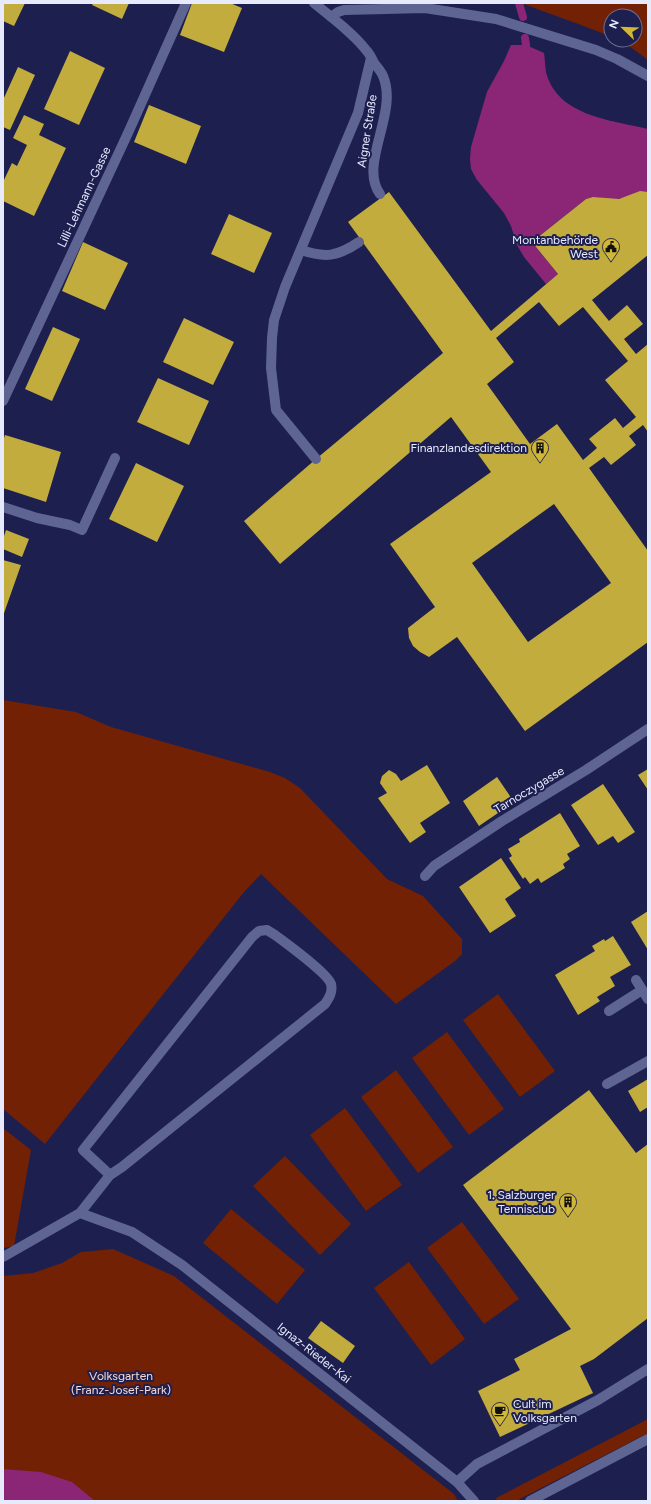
<svg xmlns="http://www.w3.org/2000/svg" width="651" height="1504" viewBox="0 0 651 1504" font-family="Figtree,sans-serif">
<rect width="100%" height="100%" fill="#1d1f4f"/>
<path fill="#722104" d="M521 3H648V60L625 43 618 40H635V16H611V37C582 24 551 15 521 3Z
M3 700 76 712 111 727 270 772 285 778 300 788 387 879 423 896 462 939V954L455 961 396 1004 261 874 244 892 45 1144 3 1109Z
M498 994 555 1071 520 1097 463 1020Z
M447 1032 504 1109 469 1135 412 1058Z
M396 1070 453 1147 418 1173 361 1097Z
M345 1108 402 1185 366 1211 310 1135Z
M3 1128 31 1150 14 1246 3 1248Z
M285 1156 351 1224 320 1255 253 1186Z
M231 1209 305 1270 277 1304 203 1243Z
M462 1222 519 1299 484 1324 427 1248Z
M113 1249 174 1276 454 1494 458 1501H3V1276L33 1273 62 1263 81 1252Z
M409 1262 465 1339 431 1365 374 1288Z
M648 1419V1433L516 1501H497L496 1498Z"/>
<path fill="#8a2675" d="M511 45H526L544 53C545 59 545 66 546 72 557 116 611 120 648 129V192C636 191 629 198 617 199 606 200 597 195 586 199L532 242 558 274 546 284 524 257 517 245 511 226 504 213 477 180 471 169 470 159 471 147 487 92 504 61Z
M3 1469 41 1472 72 1482 95 1501H3Z"/>
<g fill="none" stroke-linecap="round" stroke-linejoin="round">
<path stroke="#8a2675" stroke-width="8" d="M519 3 523 17
M525 38 526 45"/>
</g>
<path fill="#c2ac3e" fill-rule="evenodd" d="M3 3H25L14 26 3 21Z
M93 3H129L122 19 92 5Z
M192 3H230L242 8 224 52 180 35Z
M70 51 105 68 79 125 44 109Z
M18 67 35 75 10 130 3 127V100Z
M149 105 201 126 186 164 134 142Z
M24 115 44 124 39 135 66 148 34 216 3 201V182L12 163 17 166 27 145 13 138Z
M640 191 648 192V255L592 300 609 321 627 305 643 324 624 339 636 354 648 344V432L643 425 629 436 636 445 611 465 604 457 589 468 648 551V642L525 731 457 637 429 657 420 652 413 646 409 638 408 628 435 607 390 544 491 472 451 417 280 564 244 521 316 459 443 353 348 222 389 192 491 331 558 274 532 242 586 199 593 197 619 199ZM539 302 559 326 583 307 628 361 605 380 636 417 623 428 615 418 589 439 597 448 583 460 557 424 530 444 487 384 514 362 496 338ZM554 504 611 583 528 642 472 563Z
M229 214 272 233 254 273 211 254Z
M83 242 128 263 105 310 62 291Z
M184 318 234 342 213 385 163 362Z
M53 327 80 339 52 401 25 389Z
M158 378 209 401 189 445 137 422Z
M5 435 61 452 46 502 3 488V441Z
M136 463 184 486 157 542 109 519Z
M6 530 29 539 22 557 3 549V539Z
M3 560 21 565 3 616Z
M427 765 450 803 420 823 426 832 410 843 378 798 387 793 380 783 382 776 389 770 396 774 401 781Z
M648 769V790L638 775Z
M497 777 514 802 479 826 463 801Z
M603 784 635 832 618 843 613 836 598 845 571 805Z
M560 813 580 846 567 854 570 859 563 864 565 868 541 883 538 878 530 884 525 877 523 879 509 858 512 856 508 849 520 842 519 839Z
M501 858 521 888 505 899 516 916 490 933 459 887Z
M648 911V950L631 922Z
M613 936 631 965 610 977 615 986 597 997 600 1001 578 1015 555 975 595 951 592 946 604 939 605 941Z
M648 1079V1107L640 1112 628 1091Z
M589 1090 636 1153 648 1144V1318L594 1359 580 1366 593 1393 500 1437 478 1391 520 1370 514 1359 571 1329 463 1185Z
M321 1321 355 1346 343 1363 308 1338Z"/>
<g fill="none" stroke-linecap="round" stroke-linejoin="round">
<path stroke="#5f6593" stroke-width="10" d="M314 3C332 18 352 32 366 50 370 54 372 59 374 63 377 67 381 71 383 76 399 113 358 164 380 194
M331 17 338 12 344 10 425 8 496 19 596 50 617 59 648 76
M301 250C325 258 337 257 359 242
M3 401 128 133 186 3
M316 459 276 410 271 368 272 338 274 320 285 287 358 113 371 58
M3 507 37 518 70 525 82 530 115 458
M425 876 434 866 502 821 586 770 648 729
M636 980 648 999
M609 1011 642 990
M607 1084 648 1061
M80 1213 110 1175 122 1167 325 1004C329 998 333 992 331 984 328 974 286 943 275 935L267 930 259 931 252 937 83 1150 110 1175
M3 1257 80 1213 132 1232 182 1265 457 1482 474 1501
M457 1482 477 1464 598 1400 648 1369
M530 1501 648 1439"/>
</g>
<defs>
<symbol id="civic-pin" viewBox="-11 -11 22 30"><path d="M0 17L-7.5 6A9.5 9.5 0 1 1 7.5 6Z" fill="#d1b736" stroke="#1d1f4f"/><path d="M-.6-6.5H3V-4.5H.6V-3L4-1V1h2V6H-6V1h2V-1L-.6-3ZM-1.2 2.5V6h2.4V2.5Z" fill="#111"/></symbol>
<symbol id="building-pin" viewBox="-11 -11 22 30"><path d="M0 17L-7.5 6A9.5 9.5 0 1 1 7.5 6Z" fill="#d1b736" stroke="#1d1f4f"/><path d="M-4-6H4V6H1V3H-1V6H-4ZM-2.5-4.3h1.7v1.8h-1.7ZM.8-4.3h1.7v1.8H.8ZM-2.5-1h1.7V.8h-1.7ZM.8-1h1.7V.8H.8Z" fill="#111"/></symbol>
<symbol id="cafe-pin" viewBox="-11 -11 22 30"><path d="M0 17L-7.5 6A9.5 9.5 0 1 1 7.5 6Z" fill="#d1b736" stroke="#1d1f4f"/><path d="M-5.5-4.5H6V0H3Q3 3.5 0 3.5H-2.5Q-5.5 3.5-5.5 0ZM3-3.2v2h1.7v-2ZM-6 4.5H4V6H-6Z" fill="#111"/></symbol>
</defs>
<g fill-rule="evenodd">
<use href="#civic-pin" x="601" y="237" width="20" height="27"/>
<use href="#building-pin" x="530" y="438" width="20" height="27"/>
<use href="#building-pin" x="558" y="1192" width="20" height="27"/>
<use href="#cafe-pin" x="490" y="1401" width="20" height="27"/>
</g>
<g text-anchor="middle" stroke-width="4" stroke-linejoin="round" paint-order="stroke">
<g font-size="12" fill="#e7eafd" stroke="#1d1f4f">
<text transform="translate(367 131) rotate(-81)" y="4">Aigner Straße</text>
<text transform="translate(84 197) rotate(-65)" y="4">Lilli-Lehmann-Gasse</text>
<text transform="translate(529 790) rotate(-31)" y="4">Tarnoczygasse</text>
<text transform="translate(314 1353) rotate(38)" y="4">Ignaz-Rieder-Kai</text>
</g>
<g font-size="12" fill="#e7eafd" stroke="#1d1f4f" text-anchor="end">
<text x="598" y="244">Montanbehörde<tspan x="598" dy="14">West</tspan></text>
<text x="527" y="452">Finanzlandesdirektion</text>
<text x="555" y="1199">1. Salzburger<tspan x="555" dy="14">Tennisclub</tspan></text>
<text x="513" y="1408" text-anchor="start">Cult im<tspan x="513" dy="14">Volksgarten</tspan></text>
</g>
<g font-size="12" fill="#f9d9cf" stroke="#1d1f4f">
<text x="121" y="1380">Volksgarten<tspan x="121" dy="14">(Franz-Josef-Park)</tspan></text>
</g>
</g>
<rect width="651" height="1504" fill="none" stroke="#e7eafd" stroke-width="8"/>
<g transform="translate(623 28) rotate(293)"><circle r="19" fill="#1d1f4f" stroke="#6e7095"/>
<path d="M0-3L7 15L0 10L-7 15Z" fill="#d1b736"/>
<text y="-6" font-size="11" font-weight="bold" text-anchor="middle" fill="#e7eafd">N</text>
</g>
</svg>
